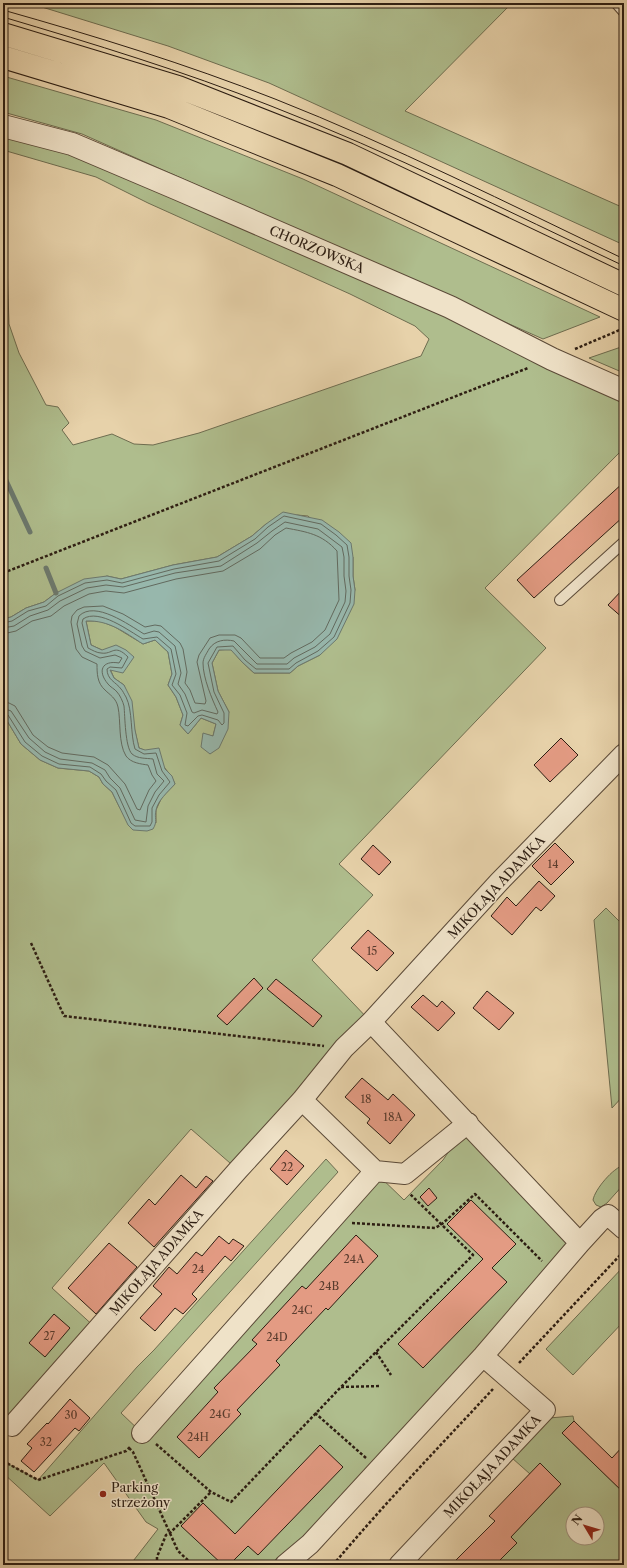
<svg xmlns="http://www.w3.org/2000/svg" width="627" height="1568" viewBox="0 0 627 1568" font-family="'Libre Caslon Text',serif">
<rect width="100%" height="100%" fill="#e7d2aa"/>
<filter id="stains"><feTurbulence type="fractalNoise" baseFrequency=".005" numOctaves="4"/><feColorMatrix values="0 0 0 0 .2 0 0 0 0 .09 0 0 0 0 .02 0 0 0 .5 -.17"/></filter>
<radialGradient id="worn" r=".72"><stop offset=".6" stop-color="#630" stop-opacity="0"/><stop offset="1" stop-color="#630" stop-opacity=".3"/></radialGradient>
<path fill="#afbd8d" stroke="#6e6d50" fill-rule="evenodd" d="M29 3H512L405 111 624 208V245L269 83 168 46Z
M3 76 156 120 303 179 600 317 543 339 82 134 3 112Z
M3 126 624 391V448L485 588 546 648 339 864 373 895 312 960 371 1022 238 1170 191 1129 52 1288 97 1329 12 1426 3 1431V714L21 744 40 760 58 768 89 771 99 777 103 784 112 792 120 808 156 823V810L162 797 175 784C170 771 152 752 139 748L124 685 114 678 102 650 91 645 86 621H100L115 627 143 644 155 640 168 652 172 674 168 685 176 697 183 715 180 725 188 734 201 718 216 724 213 736 203 734 210 754 229 712 218 691 212 663 219 650 231 649 242 662 254 673H290L298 666 320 655 355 590 353 576V557L308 516 297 515 266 524 252 536 217 557 173 565 121 579 107 576 56 593 44 602 26 608 11 617 3 619V227L6 231 9 324 19 353 46 405 58 407 69 423 62 430 73 445 112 434 134 444 153 445 199 433 421 356 429 339 415 326 350 294 148 203 96 177 3 150Z
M624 346V373L589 358Z
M606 908 624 926V1095L612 1108 594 920Z
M468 1123 580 1243 285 1565H130L158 1529 146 1522 104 1463 50 1516 3 1473V1461L38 1480 137 1367 154 1350 326 1159 338 1172 121 1413 142 1433 376 1173 404 1200 443 1160Z
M624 1165V1184L607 1203 601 1207 596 1205 593 1200C595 1189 613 1168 624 1165Z
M624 1266V1321L573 1375 546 1349Z
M573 1416 574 1421 562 1433 624 1493V1565H495L511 1537 561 1484 540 1464 530 1474 512 1458 549 1418ZM573 1514H597V1538H573Z"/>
<path fill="#97b7ac" stroke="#6c796e" d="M283 512 322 520 339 532 351 543 353 557V576L355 590 354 604 337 639 320 655 298 666 290 673H254L242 662 231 650H219L212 663 218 691 229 712 228 729 219 748 210 754 201 747 203 733 213 736 216 724 201 718 188 734 180 725 183 715 176 697 168 685 172 674 168 652 155 640 143 644C124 632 109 620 86 621L91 645 102 650 116 645 126 650 134 657 123 673 110 670 114 678 124 685 132 701 135 730 139 748 145 750 159 748 165 769 172 776 175 784C168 792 158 800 156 810 154 818 158 821 153 829L147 831 133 830 128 825 112 792 103 784 99 777 89 771 58 768 40 760 21 744 3 714V619L11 617 26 608 44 602 56 593 84 579 107 576 121 579 173 565 217 557 252 536 266 524Z"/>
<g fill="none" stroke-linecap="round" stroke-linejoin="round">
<path stroke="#626a5f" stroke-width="1" d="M3 623 12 621 28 611 46 606 58 596 85 583 107 580 122 583 174 569 219 561 255 539 268 527 284 516 321 524 336 535 347 545 349 557V576L351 590 350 603 334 637 318 651 296 663 289 669H256L245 660 233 646 217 647 208 663 214 692 224 713V723L222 725 218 720 202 715 198 716 188 726 185 725 187 713 180 695 172 685 176 674 171 649 157 637 143 639C129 631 99 608 83 619L82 623 88 648C92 650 97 653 101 653 113 655 114 643 128 657L122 668 110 667 107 669C107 680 116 682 121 689 123 691 124 694 126 697 133 711 130 733 135 749L144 754 156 753 162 771 170 782 159 795 152 808V822L150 826H135L131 823 116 790 106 781 101 774 90 767 59 764 42 756 25 742 8 715 3 713
M3 628 14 626 30 616 48 610 60 601 87 588 106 585 123 587 175 573 221 566 257 543 272 531 285 522 318 529 342 547 344 557V576L346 591 345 602 330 634 315 647 294 658 287 664H257L234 641C225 639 215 640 209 649 207 653 203 658 203 663 203 678 212 699 218 712L217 714 202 710 194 713 192 712 185 694 178 684 181 673 175 646 159 632 154 631 144 634C129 625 95 600 79 616L77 624 82 646 85 651 100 658 115 655 122 658 119 663C102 660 97 671 108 684 110 687 115 689 117 692 120 695 123 702 124 706 125 716 125 747 132 754 138 759 146 758 153 759L157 774 164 781 155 792 148 806 146 822 135 820 120 788 110 778 105 770 92 763 60 759 45 752 29 738 11 711 3 708
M3 634 16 631 32 621 51 616 64 606 89 594 106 591 124 593 176 579 223 571 260 549 275 535 286 528C307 532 322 534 337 551L339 600 325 630 312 642 291 653 284 658H260L241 638 235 635H219L210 638 199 655 197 662 206 701 205 704 195 703 190 690 185 683 187 672 183 649 180 643 161 626 155 625 145 627 123 614 103 606 84 607 77 610 72 616 71 622 76 649 82 657 97 664C97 673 97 683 105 690 110 695 116 698 118 707 121 721 118 743 126 756 131 763 141 764 148 765L152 775 156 781 149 790 140 810 137 809 125 784 108 765 94 757 62 753 48 747 33 735 15 706 9 703 3 702"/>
<path stroke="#6c796e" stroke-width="5" d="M3 474 30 532
M46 568 56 593"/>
</g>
<path fill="#e39b83" stroke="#2c1d12" d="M624 482V516L534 598 517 580Z
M624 588V619L608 605Z
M561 738 578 755 550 782 534 765Z
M555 843 574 862 551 885 532 866Z
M373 845 391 862 379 875 361 859Z
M539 881 555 896 541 911 536 907 512 935 491 916 507 897 516 906Z
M368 930 394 953 377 971 351 948Z
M254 978 263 988 227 1025 217 1016Z
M276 979 322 1016 313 1027 267 989Z
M487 991 514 1013 499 1030 473 1008Z
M423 995 437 1007 442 1001 455 1013 438 1031 411 1007Z
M362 1078 388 1100 393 1094 415 1115 390 1144 367 1123 370 1119 345 1097Z
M286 1150 304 1166 287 1185 270 1169Z
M181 1175 196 1188 206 1176 213 1181 154 1247 128 1223 149 1199 155 1205Z
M429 1188 437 1198 428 1206 420 1197Z
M471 1200 516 1244 492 1268 507 1282 423 1368 398 1344 483 1259 447 1224Z
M356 1235 378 1256 328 1310 326 1308 276 1361 280 1365 237 1410 241 1414 199 1458 177 1437 218 1392 214 1388 257 1344 252 1340 302 1286 306 1289Z
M219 1236 229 1244 233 1239 244 1246 231 1261 225 1256 192 1294 197 1299 183 1314 175 1308 155 1331 140 1318 162 1294 153 1286 169 1267 177 1274 196 1252 202 1256Z
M109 1243 137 1267 96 1314 68 1288Z
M54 1314 70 1328 45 1357 29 1343Z
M70 1399 90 1418 79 1431 75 1428 34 1472 21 1461 32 1448 27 1444 47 1423 48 1424Z
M574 1421 612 1458 624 1445V1493L562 1433Z
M320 1445 343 1467 258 1555 248 1546 229 1565H223L181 1526 203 1503 235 1534Z
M540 1463 561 1484 511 1537 517 1543 495 1565H451L495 1521 489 1516Z"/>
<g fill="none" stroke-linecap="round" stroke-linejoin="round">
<defs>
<path id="service" d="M616 3 624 12
M560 600 624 542"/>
<path id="minor" d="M302 1100 375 1171 405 1174 468 1123
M580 1243 602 1219 608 1215 624 1229
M12 1426 238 1170 302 1100 344 1048 371 1022
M142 1433 375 1171
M285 1565 310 1544 483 1356 580 1243 371 1022 499 882 624 754
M399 1565 545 1410 483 1356"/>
<path id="tertiary" d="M3 126 72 144 178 189 450 307 552 359 624 391"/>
<path id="primary" d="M3 34 178 87 348 154 624 285
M3 57 169 107 235 134 337 175 624 310"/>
</defs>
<use href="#service" stroke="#5b4a38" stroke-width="12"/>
<use href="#minor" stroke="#5b4a38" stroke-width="22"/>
<use href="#tertiary" stroke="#5b4a38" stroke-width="24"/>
<use href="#primary" stroke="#2c1d12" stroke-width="24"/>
<path stroke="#2c1d12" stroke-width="2.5" stroke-dasharray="3 2" stroke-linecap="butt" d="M575 349 622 329
M3 573 528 368
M31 943 64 1016 324 1046
M352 1223 435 1228 442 1224 475 1194 542 1261
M376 1352 391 1375
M519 1363 624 1251
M341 1387 381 1386
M315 1413 366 1458
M156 1444 211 1492 231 1502 341 1387 473 1255 410 1194
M129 1448 133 1452 178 1551 193 1565
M3 1461 38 1480 126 1451 131 1446
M157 1565V1557L166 1535 170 1533 211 1492
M333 1565C384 1504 439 1447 493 1389"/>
<use href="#service" stroke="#efe2c8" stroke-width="10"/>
<use href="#minor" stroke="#efe2c8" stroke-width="20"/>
<use href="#tertiary" stroke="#efe2c8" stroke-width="22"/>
<use href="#primary" stroke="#e7d2aa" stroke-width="22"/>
<path stroke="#2c1d12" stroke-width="1" d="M3 10C95 36 186 64 275 99 394 146 509 204 624 259
M3 17C94 44 183 71 271 106 392 153 507 211 624 266"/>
</g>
<circle fill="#8f2418" stroke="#efe2c8" stroke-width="1.5" cx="103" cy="1494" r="4"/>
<g text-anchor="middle" stroke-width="3" stroke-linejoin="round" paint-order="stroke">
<g font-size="11" fill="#5a3c2e">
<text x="553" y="868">14</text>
<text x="372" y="955">15</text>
<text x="366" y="1103">18</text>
<text x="393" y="1121">18A</text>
<text x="287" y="1171">22</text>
<text x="354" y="1263">24A</text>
<text x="198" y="1273">24</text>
<text x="329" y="1290">24B</text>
<text x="302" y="1314">24C</text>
<text x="49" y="1340">27</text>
<text x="277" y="1341">24D</text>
<text x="220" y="1418">24G</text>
<text x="71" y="1419">30</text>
<text x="198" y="1441">24H</text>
<text x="46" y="1446">32</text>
</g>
<g font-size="13" fill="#2c1d12" stroke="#efe2c8">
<text transform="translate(317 249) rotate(23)" y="5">CHORZOWSKA</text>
<text transform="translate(496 887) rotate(-47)" y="5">MIKOŁAJA ADAMKA</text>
<text transform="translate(156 1262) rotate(-49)" y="5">MIKOŁAJA ADAMKA</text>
<text transform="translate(492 1466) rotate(-47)" y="5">MIKOŁAJA ADAMKA</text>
</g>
<g font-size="13" fill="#2c1d12" stroke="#efe2c8" text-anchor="start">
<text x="111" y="1492">Parking<tspan x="111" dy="15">strzeżony</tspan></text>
</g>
</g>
<rect width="627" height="1568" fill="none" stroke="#e7d2aa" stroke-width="16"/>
<rect x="4" y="4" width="619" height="1560" fill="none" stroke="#2c1d12" stroke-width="2"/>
<rect x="8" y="8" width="611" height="1552" fill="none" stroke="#2c1d12"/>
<g transform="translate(585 1526) rotate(308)"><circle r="19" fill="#efe2c8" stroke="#a1937f"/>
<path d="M0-3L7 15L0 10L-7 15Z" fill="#8f2418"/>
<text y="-6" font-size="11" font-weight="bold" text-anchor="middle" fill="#2c1d12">N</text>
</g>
<rect width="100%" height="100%" filter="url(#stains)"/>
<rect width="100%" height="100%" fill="url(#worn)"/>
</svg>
